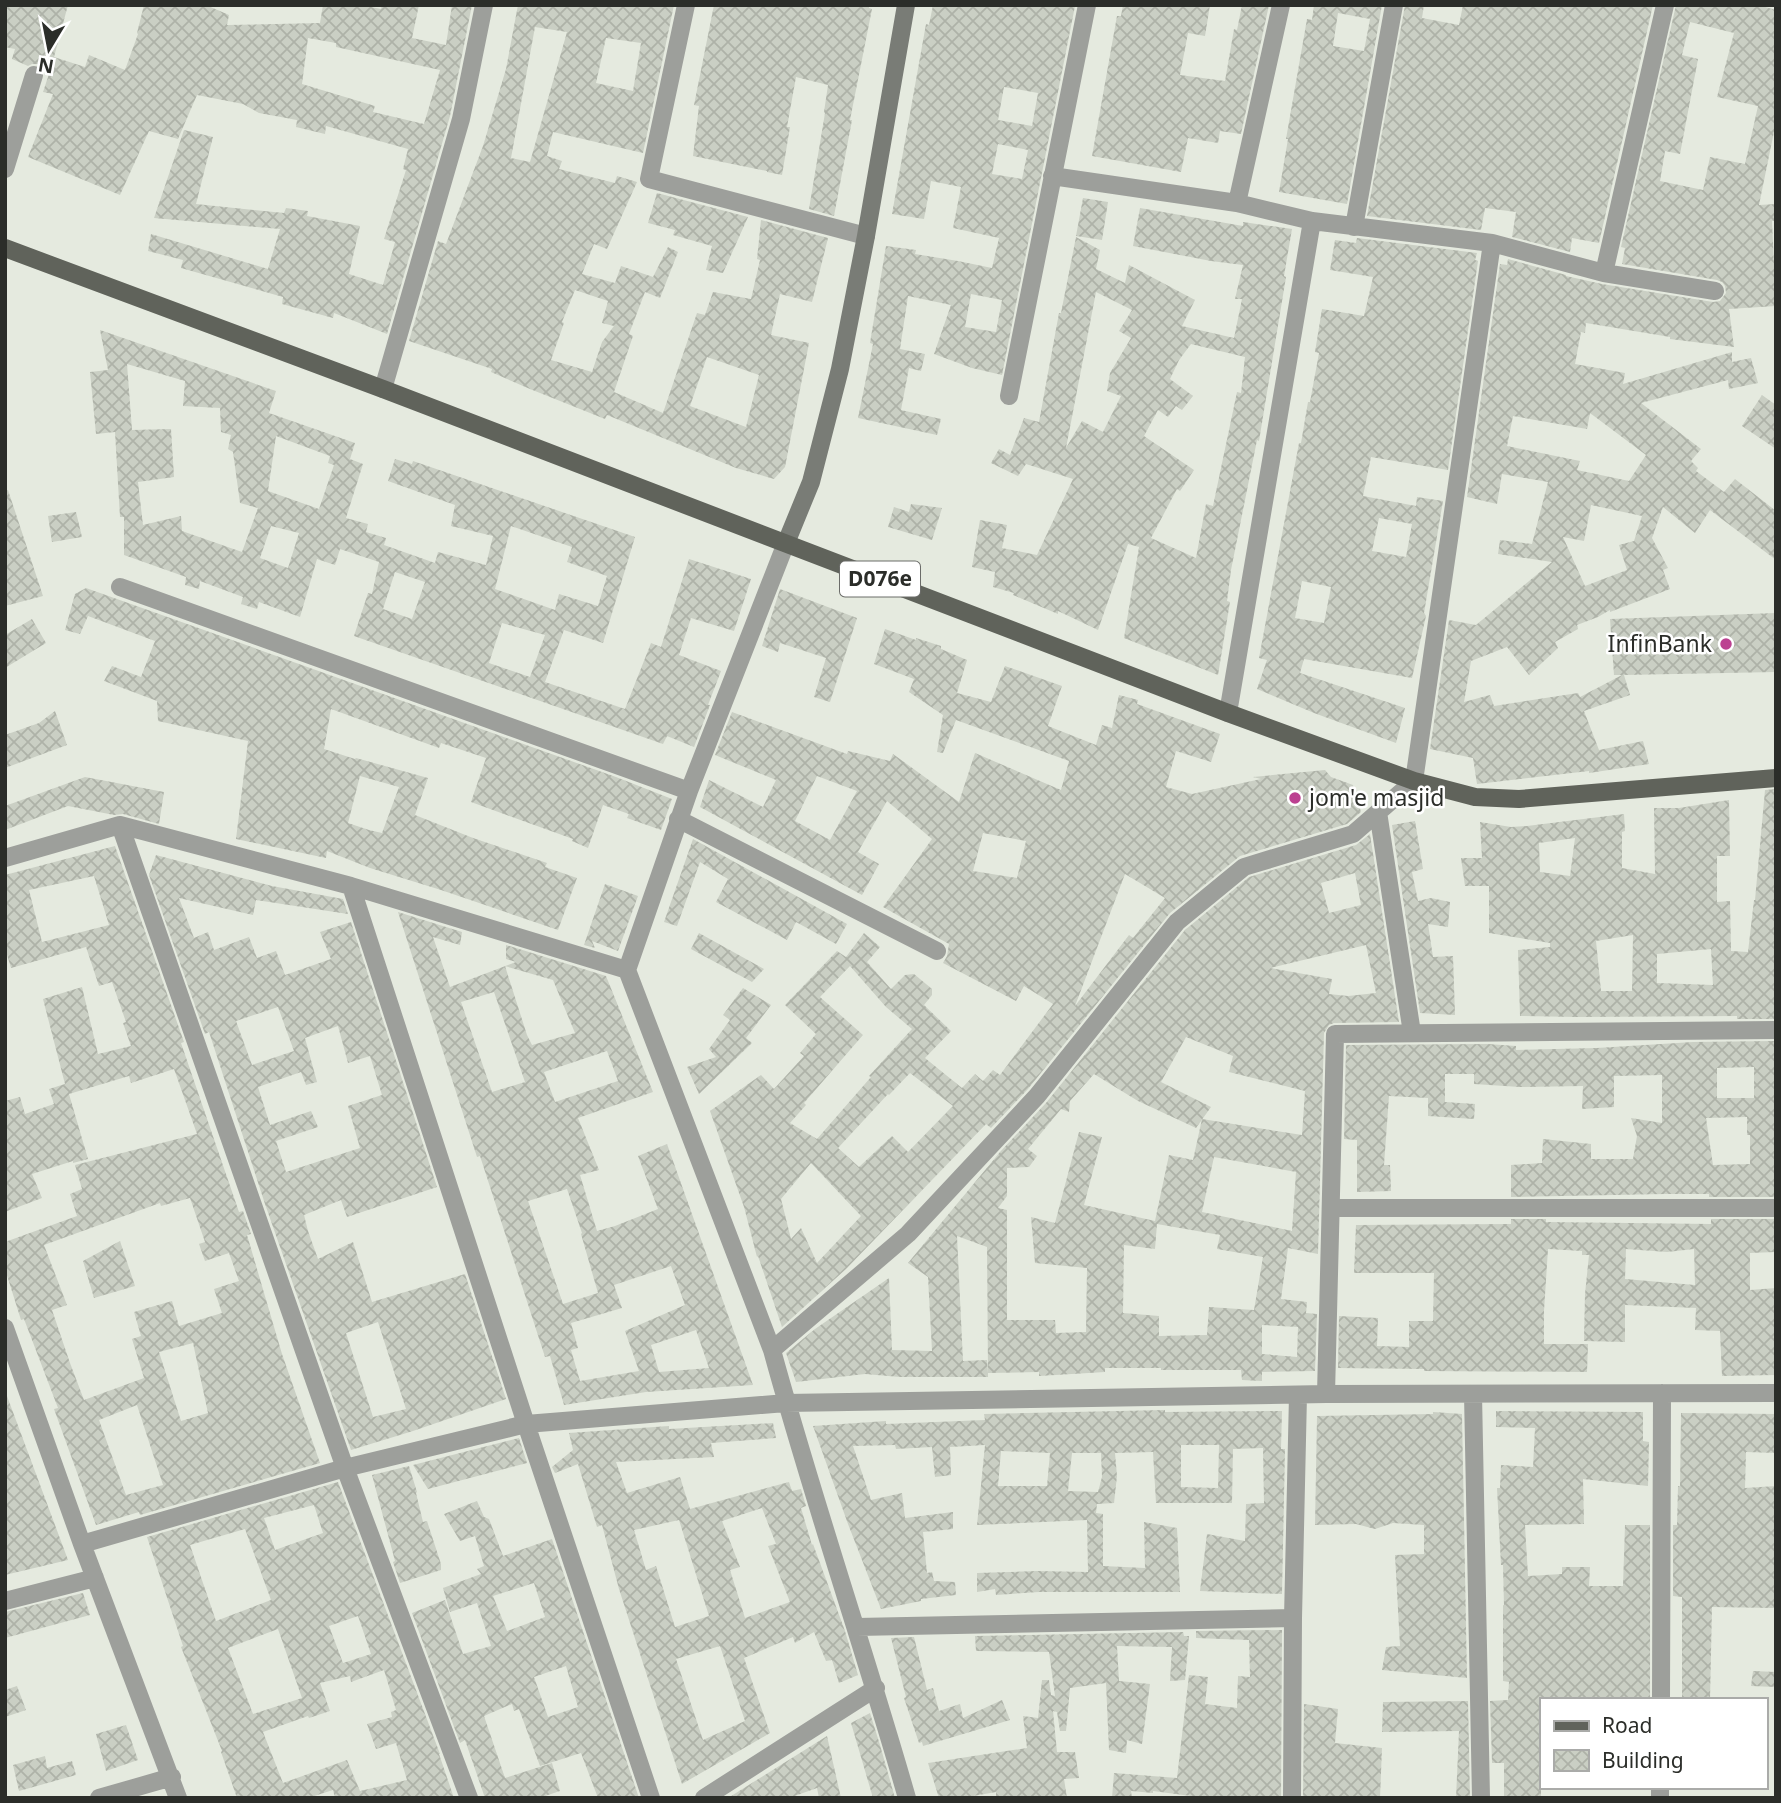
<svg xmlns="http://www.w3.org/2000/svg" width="1781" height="1803" viewBox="0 0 1781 1803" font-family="'Noto Sans',sans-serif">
<defs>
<pattern id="building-cross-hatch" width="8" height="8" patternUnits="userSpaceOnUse" patternTransform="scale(1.75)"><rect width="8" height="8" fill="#cacfc4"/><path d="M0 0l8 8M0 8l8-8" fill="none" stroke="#aeb2a8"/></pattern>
</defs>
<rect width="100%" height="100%" fill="#e5eadf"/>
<path fill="url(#building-cross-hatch)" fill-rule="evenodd" d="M5 5H68L54 57 85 67 89 55 125 70 138 34 137 33 144 5H206L229 15 227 25 320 23 323 5H361L381 9 382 5H419L412 38 446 45 452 5H472L450 116 387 334 334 313 333 318 282 304 283 297 181 268 183 260 148 251 151 234 268 269 280 229 154 218 184 130 213 137 196 204 284 213 286 208 308 211 307 216 360 226 349 274 383 285 395 242 384 239 406 170 403 169 408 149 326 126 325 134 296 127 297 120 259 113 243 104 197 95 178 139 149 131 120 195 28 157 53 94 43 92 49 74 45 72 43 68 38 64H32L28 66 12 59 15 49 5 47ZM308 38 336 43V47L440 70 424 124 373 112 375 106 302 84Z
M518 5H674L643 153 553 132 547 156 562 161 559 169 615 183 617 176 637 182 607 249 594 244 582 274 615 283 621 266 653 277 668 247 678 252 660 298 645 292 629 334 633 336 614 392 663 413 697 313 705 315 713 292 751 299 760 260 757 259 761 220 828 238 812 302 780 294 771 335 809 343 785 467 774 479 736 468 607 415 605 419 530 389 491 372 492 369 409 341 438 241 446 244 483 146 506 69ZM535 27 567 32 530 162 511 158ZM606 38 641 43 633 91 596 83ZM575 290 608 301 602 323 614 326 602 342 592 372 551 360 564 323 562 322ZM707 357 759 375 746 427 690 406Z
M714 5H869V8L872 9 850 120H852L834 216 809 209 825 113 824 112 828 85 796 77 787 127H790L782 175 767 172V171L693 156 699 106 694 105Z
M933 5 1075 6 1002 375 972 368 934 354 951 305 908 296 900 349 925 354 921 371 909 368 901 410 941 419 937 435 858 418 873 344 870 343 886 246 916 250 915 254 958 261 992 268 999 238 953 228 961 187 931 181 924 219 892 214 926 24 929 25ZM1004 87 1038 93 1032 126 998 120ZM998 144 1028 150 1022 179 992 174ZM971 294 1002 300 996 332 965 327Z
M1123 5H1210L1205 36 1188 33 1180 75 1225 81 1234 29 1237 30 1242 5H1269L1241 134 1220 131 1218 143 1188 138 1181 172 1092 156 1117 16H1121Z
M1314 5H1382L1347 204 1279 192 1288 139H1286L1307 19 1312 20ZM1338 13 1370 19 1364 51 1333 46Z
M1405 5H1424L1422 18 1459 25 1463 5H1653L1599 243 1572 238 1570 252 1512 237 1516 212 1485 208 1481 230 1367 216Z
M1676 5H1758L1776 10V122L1759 205 1776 204V221H1772L1774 264H1776V306L1729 309 1734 347 1670 339V337L1586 323 1585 333 1581 332 1575 364 1625 373 1623 384 1732 352V362L1751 358 1758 383 1729 389 1728 380 1641 403 1701 449 1691 461 1698 468 1696 471 1724 492 1735 479 1776 511V560L1710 510 1695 533 1663 507 1652 538 1668 568 1663 570 1670 589 1610 612V610L1598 617 1577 625 1578 629 1555 642 1558 648 1529 675 1507 647 1471 661 1464 702 1490 695 1494 706 1578 693 1580 697 1622 675H1614L1610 619 1776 613V672L1624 675 1630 695 1584 711 1599 750 1643 741 1649 764 1589 773V771L1477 784 1473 758 1430 749 1449 620 1476 625 1552 562 1498 554 1500 540 1532 544 1548 482 1502 474 1497 504 1467 497 1500 264 1507 265 1508 259 1566 275V276L1602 284 1713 302 1720 301 1726 293 1725 286 1722 282 1717 280 1622 264 1625 248 1621 247ZM1690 22 1734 33 1717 97 1758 106 1745 164 1710 157 1703 190 1660 181 1665 151 1680 154 1698 59 1682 55ZM1590 413 1646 455 1629 481 1577 470 1580 461 1507 446 1513 416 1587 429ZM1591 505 1642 516 1634 541 1619 545 1627 570 1585 586 1563 537 1584 541Z
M657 193 748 217 723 273 706 270 712 246 673 235 675 230 648 223Z
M1083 198 1108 202 1102 240 1076 236Z
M1140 208 1243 226V222L1292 229 1284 276 1286 277 1259 441 1257 440 1231 570 1227 601 1230 602 1218 675 1124 638 1139 547 1128 544 1098 630 1058 611V614L1013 595 1014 593 993 587 995 572 972 567 980 520 1007 525 1002 548 1037 555 1073 479 1026 464 1018 476 991 463 999 449 1010 455 1024 418 1039 422 1059 313H1061L1076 237 1100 250 1096 269 1125 283 1129 265 1195 300 1182 326 1234 338 1242 299H1235L1243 265 1211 261 1133 246ZM1096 292 1132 310 1119 331 1131 338 1110 373 1107 391 1121 396 1103 432 1082 421 1066 448ZM1191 344 1245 357 1241 393 1237 392 1213 506 1206 504 1196 558 1151 538 1177 489 1180 491 1194 470 1144 436 1158 410 1168 417 1176 406 1182 410 1193 396 1170 379 1179 360Z
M1357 238 1477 253 1475 260 1478 261 1448 470 1371 457 1363 496 1416 506 1417 497 1443 501 1424 613 1426 616 1412 678 1304 659 1300 673 1405 708 1396 743 1314 713 1257 689 1267 660 1259 658 1299 443H1301L1308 402H1310L1319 353 1315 352 1322 309 1364 316 1373 277 1330 270 1335 240 1356 243ZM1379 518 1412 524 1406 557 1372 551ZM1302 581 1331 587 1324 623 1295 618Z
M100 330 276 391 269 413 355 443 350 459 363 464 346 518 368 524 366 532 386 538 384 545 435 563 438 552 486 565 493 536 451 526 455 505 388 481 395 459 412 464 413 461 635 537 603 643 564 630 545 682 625 709 651 643 661 647 689 559 751 579 734 631 691 618 679 655 721 671 708 705H710L694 747 667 736 663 744 354 636 368 593 372 594 379 562 340 549 335 565 317 559 300 617 259 602 257 609 241 604 243 597 200 581 199 589 185 585 186 577 124 555V517H120L115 432 96 434 90 372 108 370ZM127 364 185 381 183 406 220 408 221 432 231 435 228 449 233 452 240 503 258 508 242 552 182 531 181 516 143 525 138 482 174 477 171 429 132 430ZM276 436 330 456 328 463 334 465 319 509 268 491ZM271 526 299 533 288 568 260 558ZM511 526 572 547 567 562 607 576 598 606 559 594 555 610 495 589ZM395 572 425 582 412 619 383 609ZM502 623 545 635 530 677 489 663Z
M1762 395 1776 405V449L1742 426Z
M8 490 43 596 5 606V491Z
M911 504 942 508 932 540 888 527 894 507 909 512Z
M76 512 82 537 52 542 48 516Z
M86 588 616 777 672 799 661 830 627 818 629 814 603 805 588 848 572 841 573 839 471 802 486 758 441 743 439 748 331 709 324 749 355 759 356 758 428 778 415 815 473 838 547 863 545 867 577 878 558 930 441 890 370 868 327 851 326 858 236 839 248 741 158 721 157 701 104 681 112 666 141 677 155 641 88 616 80 634 65 630 75 594ZM360 776 399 787 382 833 369 830 348 823Z
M780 589 857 618 830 702 814 697 826 658 780 643 778 652 762 646Z
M32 619 46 643 5 668V635Z
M885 629 916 640V638L941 646V649L967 660 957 693 991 702 1005 666 1062 686 1048 726 1096 745 1102 725 1112 728 1119 695 1138 700 1137 704 1220 734 1211 762 1176 751 1166 787 1192 794 1261 779 1253 777 1325 770 1331 777 1353 785 1361 812 1347 824 1240 856 1170 913 1028 1089 991 1128 986 1124 846 1269 782 1327 758 1256 757 1257 744 1207 710 1111 761 1075 774 1089 804 1056 800 1053 816 1034 785 1005 837 951 846 957 864 933 880 947 867 962 891 989 905 975 914 974 932 989V995L924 1005 951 1031 925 1058 962 1088 975 1074 983 1081 993 1070 1000 1075 1053 1004 1024 986 1016 1001 943 963 947 956 949 944 883 907 932 839 887 801 858 852 879 864 862 895 700 807 709 780 763 807 776 780 715 755 732 712 847 754 848 751 890 761 893 754 959 802 975 753 1061 790 1069 761 956 720 943 753 937 752 943 715 909 692 914 679 874 664ZM817 776 857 791 830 840 795 821ZM983 833 1026 841 1017 878 973 871ZM1125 874 1165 898 1133 938 1129 935 1075 1006ZM850 966 886 1007 912 1029 869 1076 871 1077 817 1139 790 1123 806 1105 804 1103 863 1035 820 997ZM910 1073 953 1106 908 1152 892 1136 859 1167 838 1148 888 1094 889 1095ZM811 1163 861 1216 817 1263 801 1228 791 1239 781 1199Z
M55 711 67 745 5 768V735L39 723Z
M85 777 164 792 159 824 123 814 114 815 68 806 5 830V806Z
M1776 789V1019H1737V1016L1577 1017 1520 1016 1518 950 1550 947V943L1489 933V886H1465L1461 858H1482L1480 822 1511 827 1527 826 1624 814 1625 831 1622 832V868L1655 874 1654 808H1679L1729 800 1730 856H1717V902L1730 901 1731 951 1748 952 1754 900H1755L1765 790ZM1575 838 1570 876 1540 872 1539 843ZM1633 935 1632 991H1601L1596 941ZM1711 949 1713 985 1657 983V954Z
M1415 821 1423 869 1412 872 1418 901 1431 898 1450 902 1448 927 1428 924 1433 957 1453 956 1455 1015 1420 1013 1392 825Z
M1370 834 1399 1022 1334 1023 1329 1025 1324 1033 1318 1254 1288 1248 1281 1299 1307 1302 1306 1313 1317 1314 1315 1371 1262 1372V1381L1242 1380 1241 1370H1161V1368H1105V1372L1039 1376V1372L988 1373V1377H900L865 1374 796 1382 786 1353 815 1329 889 1278 892 1350 932 1351 928 1277 908 1263 1000 1152 1046 1103 1185 930 1249 877 1356 845ZM1355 873 1361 905 1329 913 1321 883ZM1366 945 1376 993 1348 996 1329 994 1332 979 1270 968ZM1186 1037 1233 1056 1229 1072 1305 1091 1302 1135 1202 1119 1193 1160 1169 1155 1155 1221 1084 1205 1102 1137 1079 1132 1055 1223 1031 1217 1035 1263 1087 1268 1086 1332 1056 1333 1055 1320H1007V1210L998 1208 1007 1196V1168L1029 1167 1037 1156 1028 1149 1061 1109 1069 1112 1070 1101 1094 1074 1138 1101 1196 1128 1211 1107 1161 1082ZM1214 1157 1296 1172 1292 1231 1202 1212ZM1157 1224 1220 1235 1217 1249 1263 1257 1254 1310 1209 1307 1207 1335 1159 1336V1316L1123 1313 1124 1245 1155 1249ZM957 1236 987 1247 988 1373 987 1360 963 1361ZM1262 1325 1298 1327 1297 1357 1262 1354Z
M693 839 847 924 836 944 796 922 787 940 716 902 728 879 700 862 677 926 664 922Z
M115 846 184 1042 181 1043 239 1212 243 1211 251 1234 247 1235 282 1354 320 1463 140 1515 139 1512 96 1525 54 1409 58 1408 24 1319 21 1320 5 1269V1242L77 1216 70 1194 82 1189 75 1165 197 1134 174 1069 131 1083 129 1076 69 1094 88 1159 73 1163V1161L32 1174 42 1198 5 1212V1101L20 1097 25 1114 54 1104 49 1089 65 1084 43 999 82 987 98 1054 131 1046 123 1023 126 1022 112 982 99 986 86 947 11 968 5 948V875ZM94 876 109 925 42 942 29 890ZM190 1198 205 1242 199 1244 205 1261 229 1253 239 1281 214 1289 222 1313 179 1326 172 1301 134 1312 141 1336 132 1339 144 1378 84 1400 70 1363 52 1310 67 1305 44 1245 160 1203 161 1206ZM193 1343 208 1413 181 1421 159 1352ZM137 1405 163 1485 126 1495 99 1420Z
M156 855 272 886 343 899 348 914 256 900 253 915 179 898 194 938 208 932 214 950 249 937 257 958 276 951 285 975 331 959 320 932 351 922 437 1187 347 1217 341 1200 304 1215 308 1231 318 1259 353 1242 372 1302 465 1274 506 1399 413 1431 351 1450 265 1204 209 1032 205 1034 149 875ZM278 1007 294 1051 252 1065 236 1021ZM338 1026 348 1063 370 1056 382 1095 348 1106 360 1148 286 1172 276 1141 318 1127 311 1111 270 1125 258 1087 301 1072 306 1085 317 1082 305 1038ZM378 1322 406 1409 373 1417 346 1333Z
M605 884 638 896 618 951 592 941 595 948 584 945Z
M398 912 462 932 460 945 433 937 450 987 516 962 506 959V945L606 976 653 1092 578 1118 599 1170 580 1175 597 1231 615 1226 658 1209 638 1156 667 1144 753 1385 646 1392 564 1405 550 1356 545 1357 480 1156 477 1157ZM505 966 553 980 575 1033 532 1045 527 1035ZM494 992 525 1082 492 1092 461 1002ZM607 1051 618 1081 555 1102 544 1072ZM567 1189 582 1233 581 1234 598 1293 563 1304 528 1201ZM671 1266 685 1305 625 1331 639 1371 580 1381 571 1350 578 1348 571 1323 622 1308 614 1285ZM696 1330 709 1368 659 1372 651 1345Z
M699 933 764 969 752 982 691 949Z
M743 988 771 1005 746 1038 752 1043 699 1094 687 1067 716 1057 709 1049 730 1020 723 1015Z
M1776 1041V1197H1709V1194H1665L1511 1197V1165L1542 1163 1543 1139 1591 1144V1159H1633L1637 1136 1631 1118 1662 1123V1075L1614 1076V1107L1582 1109 1583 1086 1520 1087 1474 1084V1074H1445V1102L1475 1104 1474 1119 1428 1116V1098L1389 1096 1384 1165H1390L1391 1191 1357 1192V1140L1344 1139 1346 1045 1488 1044 1516 1046V1050L1597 1048 1693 1042ZM1754 1067V1098H1717V1068ZM1747 1117V1135H1750V1164L1713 1165 1706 1118Z
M1511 1219H1546V1222L1711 1224V1219H1776V1252L1750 1253V1290L1776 1288V1375L1722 1376 1720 1331 1695 1330 1696 1308 1625 1305V1342L1584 1341 1585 1294 1589 1255H1582V1251L1548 1249 1544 1311V1344H1588L1587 1372 1424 1371V1369L1338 1368 1339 1316 1378 1318 1377 1346 1409 1347V1321H1433L1434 1273H1354L1356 1225 1511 1224ZM1626 1249 1667 1252 1694 1249 1695 1285 1625 1279Z
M120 1241 135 1286 94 1298 83 1261Z
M7 1396 68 1560 5 1575V1397Z
M1165 1410V1412L1282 1411 1281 1449H1285L1282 1594 1200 1591 1207 1534 1245 1541 1246 1504 1264 1503 1263 1448 1233 1449 1232 1503H1156L1153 1452 1115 1453 1117 1476 1114 1503 1097 1504 1096 1513 1103 1514V1566L1145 1568 1144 1522 1177 1528 1180 1592H1039L996 1595 995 1589 977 1592V1573L1037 1571 1088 1572 1087 1520 977 1525 985 1445 950 1447 951 1475 935 1477 932 1447 896 1449 895 1445 853 1446 871 1500 902 1493 905 1518 953 1512V1529L923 1532 927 1573 932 1572 934 1581 955 1582 956 1595 921 1599V1601L881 1609 848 1524 813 1426 886 1421V1424L985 1420 984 1414ZM1181 1445H1219L1218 1488 1181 1487ZM1001 1451 1050 1453 1047 1486H998ZM1072 1453H1101L1102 1477 1098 1492 1068 1491Z
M1496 1411 1643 1412V1441L1649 1442 1648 1486 1583 1479 1584 1524 1525 1525 1528 1576 1562 1574V1567H1590L1589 1586H1623L1625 1525H1650V1700H1541V1798H1504V1763H1492L1490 1701 1508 1700 1509 1682 1503 1681V1605L1504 1606 1503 1565H1501L1497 1488H1500L1501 1465 1533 1467 1535 1428 1496 1427Z
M1433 1412 1462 1414 1467 1678 1382 1670 1386 1647 1400 1646 1395 1555 1424 1554V1525L1393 1523 1375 1529 1356 1524 1315 1525 1317 1416 1433 1414Z
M1681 1413 1776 1414V1453L1746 1452 1745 1488 1776 1486 1774 1608 1712 1607 1710 1700H1682V1597L1673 1596V1525H1677L1678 1486H1680Z
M773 1423 776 1438 711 1443 714 1457 616 1462 627 1493 680 1477 690 1509 789 1482 792 1491 801 1489 806 1506 801 1508 812 1545 813 1544 845 1631 858 1675 839 1683 832 1660 826 1661 814 1632 795 1643 793 1637 744 1658 770 1733 682 1784 619 1589 602 1525 597 1527 578 1464 555 1473 552 1467 573 1450 569 1433 669 1426V1429ZM762 1508 776 1544 768 1546 790 1602 745 1618 730 1570 740 1567 722 1521ZM679 1520 709 1616 675 1627 656 1566 646 1570 634 1530ZM720 1646 745 1721 703 1740 676 1659Z
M519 1438 527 1463 428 1489 413 1465Z
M409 1466 417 1492 416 1493 423 1522 427 1521 441 1564V1570L400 1583 393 1562 395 1561 372 1475Z
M338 1482 440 1754H439L454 1798H335L333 1790 308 1798H237L221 1752 222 1751 181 1647 183 1646 147 1537ZM314 1505 323 1533 275 1550 264 1518ZM245 1529 271 1600 216 1621 190 1545ZM358 1616 371 1654 343 1663 329 1626ZM278 1629 302 1698 253 1714 228 1648ZM384 1670 396 1710 391 1712 392 1717 367 1724 376 1749 396 1743 407 1780 360 1791 347 1760 283 1783 263 1732 308 1716 309 1718 330 1711 320 1683 350 1676 351 1682Z
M477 1501 484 1517 489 1519 503 1556 552 1539 639 1798H598L581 1753 540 1766 519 1709 514 1711 512 1704 484 1716 505 1778 552 1763 560 1791 539 1798H485L465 1740 460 1743 412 1613 445 1600 463 1654 491 1646 477 1603 450 1612 443 1588 481 1574 477 1569 484 1566 475 1536 460 1541 444 1514ZM534 1583 545 1617 507 1631 493 1596ZM566 1666 578 1707 548 1717 534 1677Z
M83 1593 90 1615 5 1638V1612Z
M1282 1630 1281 1798H1206L1153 1791V1793L1131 1791 1132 1798H1112L1114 1773 1177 1778 1189 1675 1208 1677 1205 1704 1237 1708 1238 1676 1250 1677 1249 1640 1196 1638V1631Z
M1183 1632 1184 1636H1189L1185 1680 1170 1681 1172 1647 1117 1646 1119 1681 1150 1684 1142 1744 1127 1740 1126 1753 1109 1750 1106 1683 1070 1688 1066 1731H1060L1057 1712 1053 1711 1057 1752H1075L1079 1778 1064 1779 1067 1798H996V1792L962 1798H939L928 1763 1027 1748 1023 1716 1038 1718 1042 1680H1049L1051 1695 1055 1696 1049 1652 976 1651 975 1636Z
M914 1637 927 1690 933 1688 939 1711 960 1704 963 1718 1002 1700 1010 1720 923 1746 922 1742 919 1743 904 1698 906 1697 891 1638Z
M1753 1671 1776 1672V1687L1751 1686Z
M17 1686 26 1710 5 1717V1690Z
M1468 1701 1470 1798H1456L1459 1731 1382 1732 1383 1702Z
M1304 1704 1338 1709 1335 1743 1382 1748 1380 1798H1303Z
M870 1713 880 1745 895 1798H873L851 1723Z
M126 1725 138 1760 106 1771 96 1734Z
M827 1736 841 1798H819L817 1788 789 1798H728Z
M45 1756 47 1768 72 1761 76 1775 19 1791 13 1765Z"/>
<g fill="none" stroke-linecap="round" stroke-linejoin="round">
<path stroke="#9d9f9b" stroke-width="18" d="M686 5 649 179 866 236
M5 169 34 75
M1052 176 1237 203 1312 221 1492 243 1604 273 1715 291
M1237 203 1281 5
M1354 227 1394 5
M1604 273 1665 5
M383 389 461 119 484 5
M1009 396 1087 5
M786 543 689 791 627 970 772 1350C813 1500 864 1648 907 1798
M120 587 689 791
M1228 713 1312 221
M1378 812 1412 1033
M678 819 937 951
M120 825 345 1468 469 1798
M5 858 120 825 351 886 627 970
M351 886 526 1424 651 1798
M1332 1208H1776
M5 1328 82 1544 178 1798
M772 1350 908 1234 1037 1096 1177 922 1244 867 1353 834 1414 781 1492 243
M1326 1394 1335 1034 1776 1030
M1473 1394 1481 1798
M82 1544 345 1468 526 1424 786 1403 1326 1394 1776 1393
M5 1601 95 1578
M857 1627 1293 1618
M1661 1700 1662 1393
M99 1798 172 1777
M704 1798 876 1688
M1292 1798 1293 1618 1298 1395
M1660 1798V1787"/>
<path stroke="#797c76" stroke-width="18" d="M786 543 811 482 840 369 866 236 906 5"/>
<path stroke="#60635b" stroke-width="18" d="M5 248 383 389 1228 713 1414 781 1475 797 1519 799 1776 778"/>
</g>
<g fill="#bc4091" stroke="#fff" stroke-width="2.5">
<circle cx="1726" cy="644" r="7"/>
<circle cx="1295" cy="798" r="7"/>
</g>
<g text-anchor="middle" stroke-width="5" stroke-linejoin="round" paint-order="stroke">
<rect fill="#fff" stroke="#6b6c69" stroke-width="2" x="840" y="561.5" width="80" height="35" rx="5"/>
<g font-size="21" font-weight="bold" fill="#2b2d29">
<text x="880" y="586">D076e</text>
</g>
<g font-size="23" fill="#2b2d29" stroke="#fff" text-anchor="end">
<text x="1712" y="652">InfinBank</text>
<text x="1309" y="806" text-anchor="start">jom'e masjid</text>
</g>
</g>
<rect width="1781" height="1803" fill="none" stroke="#2b2d29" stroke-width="14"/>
<rect x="1540" y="1698" width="228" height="91" fill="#ffffff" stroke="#aaaba9" stroke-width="2"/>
<rect x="1554" y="1721" width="35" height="10" fill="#60635b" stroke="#aaaba9" stroke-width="2"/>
<text x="1602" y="1733" font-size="21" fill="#2b2d29">Road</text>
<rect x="1554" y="1750" width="35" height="21" fill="url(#building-cross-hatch)" stroke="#aaaba9" stroke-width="2"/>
<text x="1602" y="1768" font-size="21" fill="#2b2d29">Building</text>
<g transform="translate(49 49) rotate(190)" stroke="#ffffff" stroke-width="5" paint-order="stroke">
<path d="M0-5L12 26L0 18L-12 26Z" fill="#2b2d29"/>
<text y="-10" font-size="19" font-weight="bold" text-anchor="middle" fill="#2b2d29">N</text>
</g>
</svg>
